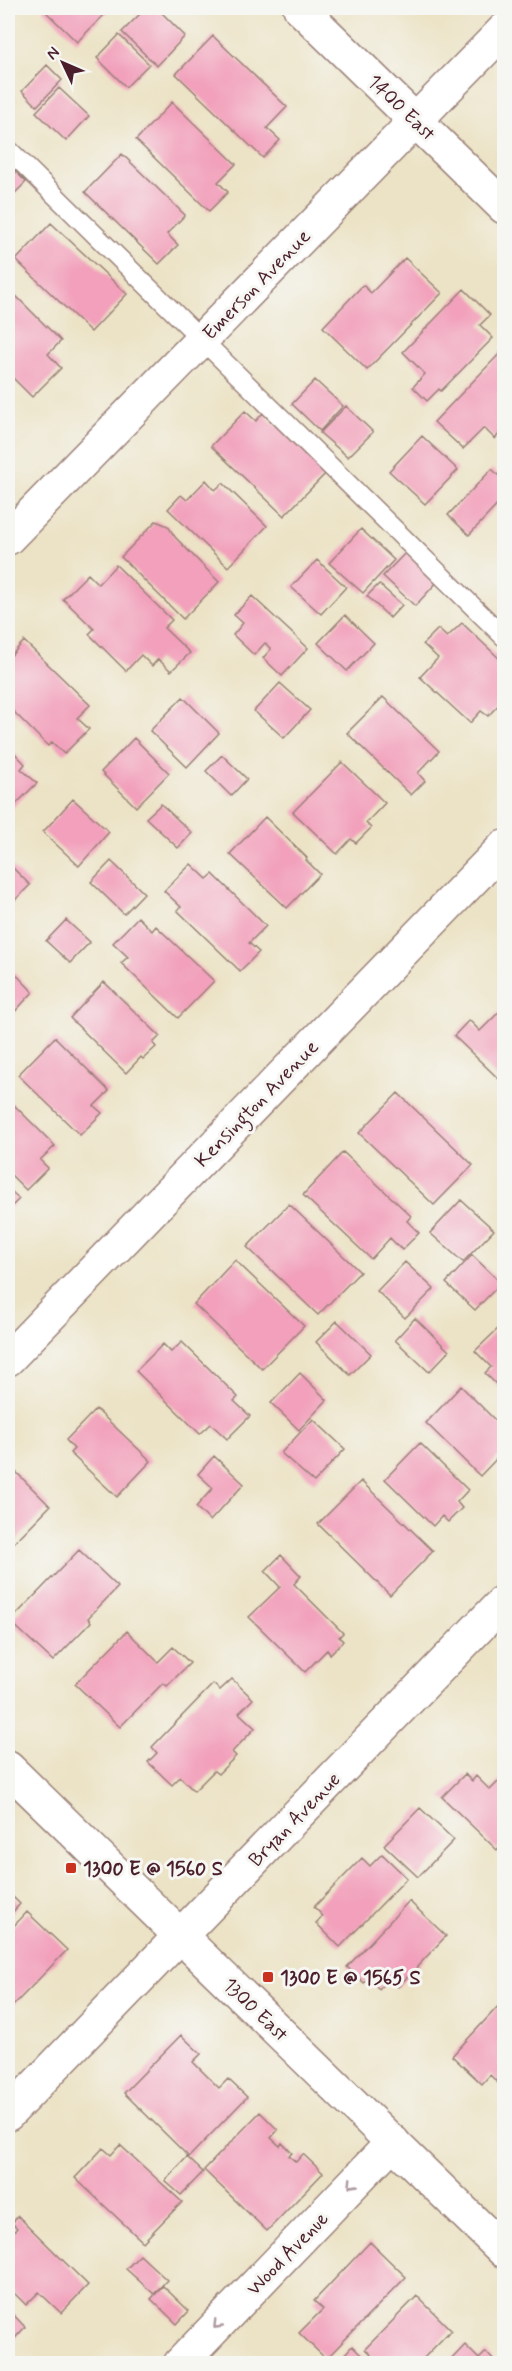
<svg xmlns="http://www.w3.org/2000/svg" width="512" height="2371" viewBox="0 0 512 2371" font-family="Mynerve,sans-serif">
<rect width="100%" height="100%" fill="#f6f6f2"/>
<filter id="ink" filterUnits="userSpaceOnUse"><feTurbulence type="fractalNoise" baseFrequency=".0167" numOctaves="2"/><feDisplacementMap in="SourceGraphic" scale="12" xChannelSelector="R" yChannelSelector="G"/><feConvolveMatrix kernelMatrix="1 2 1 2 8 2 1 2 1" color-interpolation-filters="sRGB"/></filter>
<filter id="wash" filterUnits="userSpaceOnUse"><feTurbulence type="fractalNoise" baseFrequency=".008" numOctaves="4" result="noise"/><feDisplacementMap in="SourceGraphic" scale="24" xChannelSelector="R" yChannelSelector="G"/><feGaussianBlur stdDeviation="1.35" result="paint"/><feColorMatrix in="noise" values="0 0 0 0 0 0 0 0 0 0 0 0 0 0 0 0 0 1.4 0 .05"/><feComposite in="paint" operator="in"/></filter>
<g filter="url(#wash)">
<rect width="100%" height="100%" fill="#ece3c6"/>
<g id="blocks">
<path fill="#f2a0bb" d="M42 8H111L77 42Z
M146 8H157L185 36 157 66 122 32Z
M119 35 149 64 126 87 97 58Z
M213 36 287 107 267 128 280 140 263 158 176 74Z
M47 65 62 80 37 106 22 91Z
M59 88 89 116 66 141 36 112Z
M172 102 236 164 218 182 228 192 209 211 136 140Z
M122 154 185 215 167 234 178 245 159 264 85 192Z
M8 164 26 182 8 200Z
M51 223 127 294 91 332 16 260Z
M405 258 442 293 367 370 323 327 363 285 371 293Z
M8 288 61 341 48 354 61 368 32 397 8 373Z
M464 289 490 315 480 325 493 338 441 391 439 389 427 401 413 387 425 374 403 352Z
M504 349V428L495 439 484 428 463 449 434 422Z
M315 380 343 406 320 431 292 404Z
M346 406 373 432 348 457 320 433Z
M245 411 256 421 263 413 277 427 281 422 330 469 284 516 211 446Z
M422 436 458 470 425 504 389 471Z
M492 469 504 481V498L469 535 448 515Z
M206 480 215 490 223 483 267 526 228 567 168 509 181 495 187 500Z
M156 521 168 526 175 537 219 582 183 619 121 557Z
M361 529 394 560 363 593 329 563Z
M409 549 440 579 415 606 383 576Z
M317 560 346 587 321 614 291 587Z
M116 565 172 620 164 628 190 653 171 671 158 659 152 666 141 655 126 671 89 634 94 629 63 599 88 574 98 584Z
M379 584 402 605 390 618 367 596Z
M252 596 308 648 282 676 263 658 271 649 265 643 254 655 233 635 243 623 234 615Z
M345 615 374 643 347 671 318 643Z
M462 623 504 663V685L499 691 504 696V699L488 716 481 711 470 723 420 677 438 658 423 644 438 629 447 637Z
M24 641 90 705 77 718 89 729 64 754 52 742 48 746 8 706V659Z
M280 683 310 710 284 738 254 711Z
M183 697 219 733 187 767 150 731Z
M383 697 439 751 418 773 425 781 411 795 347 733Z
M134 738 169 773 136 807 101 772Z
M8 746 25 764 21 769 37 783 8 812Z
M222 755 247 779 231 796 206 771Z
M342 762 385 803 366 823 371 828 356 843 351 839 337 854 293 812Z
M73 799 109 832 79 866 43 832Z
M161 804 192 833 178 848 146 818Z
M265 817 307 858 306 860 320 874 287 908 230 854Z
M111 861 144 893 124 914 91 882Z
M8 863 30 885 8 907Z
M191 864 207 879 213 874 266 926 249 943 259 952 240 971 177 910 181 907 164 891Z
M138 917 152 931 156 926 214 981 178 1018 121 963 128 957 113 943Z
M66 920 90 942 70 963 46 941Z
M8 966 33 992 8 1019Z
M104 982 160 1036 153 1043 156 1047 143 1059 141 1057 126 1073 70 1018Z
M502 1009 504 1011V1084L454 1036 469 1020 480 1031Z
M55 1037 109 1091 94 1106 102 1113 80 1135 18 1075Z
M398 1093 473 1165 434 1205 359 1133Z
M8 1099 55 1146 40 1160 48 1168 26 1190 8 1172Z
M343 1152 411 1216 407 1221 419 1233 402 1250 390 1238 371 1259 303 1195Z
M8 1188 19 1199 8 1210Z
M461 1200 494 1230 463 1262 430 1233Z
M289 1204 360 1272 318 1315 247 1247Z
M472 1255 501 1283 475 1310 446 1283Z
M235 1260 304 1326 262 1369 194 1304Z
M405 1262 434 1289 405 1318 377 1291Z
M415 1318 449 1351 429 1372 395 1340Z
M337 1321 371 1354 350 1375 316 1342Z
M504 1323V1392L485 1373 491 1367 475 1351Z
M182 1342 238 1397 234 1401 250 1416 227 1439 211 1424 200 1434 136 1371 163 1344 171 1352Z
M300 1373 327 1400 299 1430 271 1403Z
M461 1386 504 1429V1451L480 1476 426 1423Z
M96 1409 151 1461 117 1497 70 1453 74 1449 66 1440Z
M313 1419 345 1449 314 1482 281 1453Z
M420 1443 468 1490 457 1502 462 1508 448 1522 442 1516 433 1526 385 1479Z
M214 1456 244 1484 210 1521 196 1507 213 1488 198 1474Z
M14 1470 50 1506 8 1549V1477Z
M361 1481 433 1551 390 1595 318 1524Z
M79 1550 118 1587 88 1618 91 1622 53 1661 10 1621Z
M281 1555 301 1576 294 1584 343 1633 339 1637 343 1641 330 1654 327 1650 305 1672 249 1617 280 1587 265 1571Z
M127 1631 158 1662 173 1647 190 1663 167 1686 163 1683 120 1727 75 1684Z
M232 1679 253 1699 239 1713 255 1728 232 1752 236 1756 218 1774 214 1771 194 1791 180 1777 172 1785 148 1762 157 1753 152 1747 213 1684 220 1690Z
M465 1774 472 1781 476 1776 490 1790 502 1778 504 1781V1841L497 1850 442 1797Z
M420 1808 454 1840 418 1877 384 1845Z
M382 1854 407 1878 340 1947 316 1923 323 1916 314 1907 362 1858 370 1866Z
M8 1892 20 1904 8 1917Z
M409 1901 446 1936 398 1987 389 1978 379 1989 368 1978 364 1983 347 1967Z
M27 1912 67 1950 8 2011V1932Z
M504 2000V2089L490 2075 482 2084 452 2056Z
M181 2035 201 2054 193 2062 219 2088 228 2079 247 2097 189 2157 124 2093Z
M260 2112 278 2130 271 2138 280 2146 282 2143 292 2153 289 2156 296 2162 303 2154 323 2173 267 2231 204 2170Z
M120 2145 182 2202 143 2242 75 2178 103 2148 111 2155Z
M187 2157 203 2172 181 2195 165 2181Z
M18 2216 88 2285 61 2313 39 2292 26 2305 8 2287V2248L10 2245 8 2238 17 2228 12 2223Z
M370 2242 406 2277 326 2359 299 2333 323 2309 314 2301Z
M140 2255 167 2280 154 2294 126 2269Z
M163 2286 189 2311 177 2324 151 2299Z
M417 2296 451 2330 418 2364H380L365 2349Z
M8 2309 25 2327 8 2346Z
M465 2345 479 2359 486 2352 495 2362 494 2364H447Z
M352 2346 370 2364H336Z"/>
</g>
</g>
<g filter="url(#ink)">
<use href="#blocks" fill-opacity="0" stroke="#9b8178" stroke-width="1.5"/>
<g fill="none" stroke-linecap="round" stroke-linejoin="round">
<defs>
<path id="lane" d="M8 149 504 637"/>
<path id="street" d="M300 8 504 207
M8 538 504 30
M8 1359 504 847
M8 2114 504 1601
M180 2364 393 2142"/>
<path id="secondary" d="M8 1768 504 2251"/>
</defs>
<use href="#lane" stroke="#9b8178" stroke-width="21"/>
<use href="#street" stroke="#9b8178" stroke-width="36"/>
<use href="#secondary" stroke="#9b8178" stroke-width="36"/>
<use href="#lane" stroke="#fff" stroke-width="18"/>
<use href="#street" stroke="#fff" stroke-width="33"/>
<use href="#secondary" stroke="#fff" stroke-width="33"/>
</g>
<defs><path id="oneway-chevron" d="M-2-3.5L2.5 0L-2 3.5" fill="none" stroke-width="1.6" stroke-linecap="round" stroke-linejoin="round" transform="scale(1.5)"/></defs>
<g stroke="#ae9aa0">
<use href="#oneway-chevron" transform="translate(352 2184) rotate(134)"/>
<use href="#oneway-chevron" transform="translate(217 2325) rotate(134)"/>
</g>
</g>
<g fill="#c8321e" stroke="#f6f6f2" stroke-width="2">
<rect x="65" y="1862" width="12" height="12" rx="3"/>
<rect x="262" y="1971" width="12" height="12" rx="3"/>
</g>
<g text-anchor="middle" stroke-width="6" stroke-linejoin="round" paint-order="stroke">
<g font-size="20" fill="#4a1f2b" stroke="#f6f6f2">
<text transform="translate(402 107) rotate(44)" y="7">1400 East</text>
<text transform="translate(256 284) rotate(-46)" y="7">Emerson Avenue</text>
<text transform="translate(256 1103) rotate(-46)" y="7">Kensington Avenue</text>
<text transform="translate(294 1819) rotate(-46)" y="7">Bryan Avenue</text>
<text transform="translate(256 2009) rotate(44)" y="7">1300 East</text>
<text transform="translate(287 2253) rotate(-46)" y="7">Wood Avenue</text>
</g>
<g font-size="20" font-weight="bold" fill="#4a1f2b" stroke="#f6f6f2" text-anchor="start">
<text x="83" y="1875">1300 E @ 1560 S</text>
<text x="280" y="1984">1300 E @ 1565 S</text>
</g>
</g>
<rect width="512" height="2371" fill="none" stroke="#f6f6f2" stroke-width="30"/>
<g transform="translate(63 63) rotate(314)" stroke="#f6f6f2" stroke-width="4.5" paint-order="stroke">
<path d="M0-4.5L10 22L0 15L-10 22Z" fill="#4a1f2b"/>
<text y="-9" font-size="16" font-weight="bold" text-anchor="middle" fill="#4a1f2b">N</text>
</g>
</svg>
